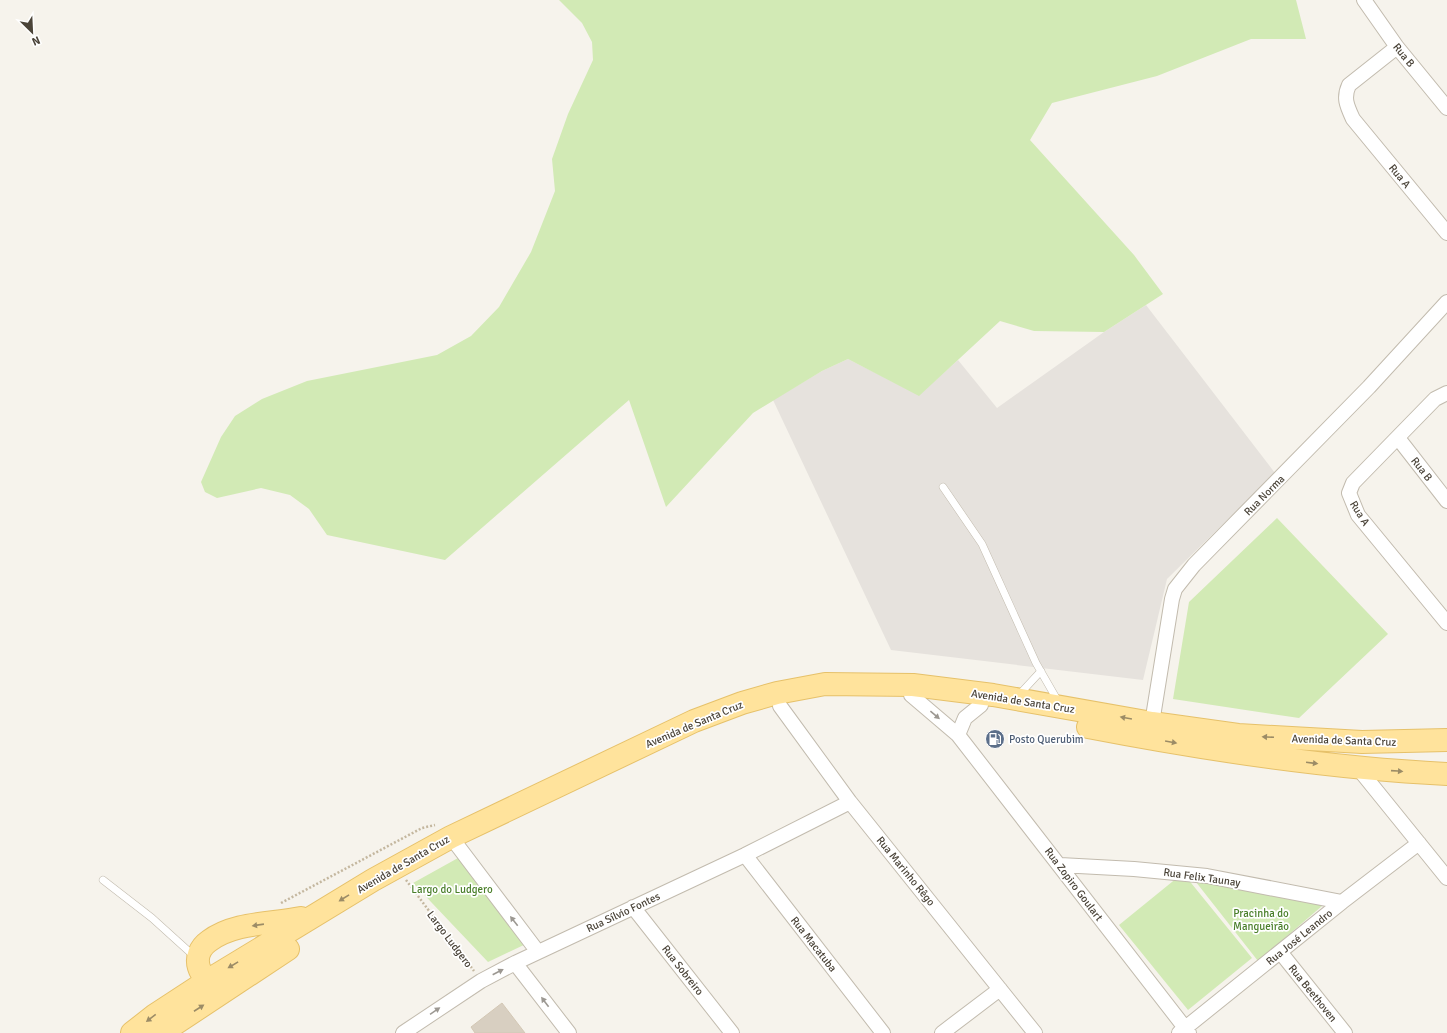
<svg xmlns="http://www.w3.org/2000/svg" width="1447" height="1033" viewBox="0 0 1447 1033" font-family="Signika,sans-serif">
<rect width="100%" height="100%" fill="#f6f3ec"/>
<path fill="#e6e2dd" d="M1146 305 1275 473 1167 579 1143 680 891 650 773 400 822 371 848 359 919 395 958 360 997 408 1104 332Z"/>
<path fill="#d2eab5" d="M559 0H1296L1306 39H1251L1157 76 1052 103 1030 140 1134 255 1163 294 1104 332 1034 331 1000 321 919 396 848 359 822 371 753 413 666 507 629 400 445 560 327 535 309 509 290 495 261 488 217 498 205 492 201 482 221 437 235 416 262 399 307 381 437 355 471 336 499 307 531 252 555 191 552 159 568 114 593 60 592 42 582 23Z
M1277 518 1388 634 1299 718 1173 699 1189 602Z
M458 858 528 943 488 962 413 883Z
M1183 873 1252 958 1188 1010 1119 925Z
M1192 877 1306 898 1322 906 1258 961Z"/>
<path fill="#d8cfc1" stroke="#d3c7b4" d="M502 1003 525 1033H475L471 1027Z"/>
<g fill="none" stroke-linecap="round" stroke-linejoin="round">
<defs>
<path id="lane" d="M943 487 982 544 1036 663 1059 703
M1018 696 1041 671
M103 880 152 918 194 956"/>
<path id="street" d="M1364 0 1397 47 1447 108
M1397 47 1349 85C1343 98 1347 106 1353 119L1447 233
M1447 393 1435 399 1353 483 1349 493 1358 515 1447 623
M1398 438 1447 501
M911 695 958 735 1189 1033
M780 706 850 802 1035 1033
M1152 723 1172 599 1175 589 1194 565 1369 387 1447 302
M958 735 965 718 981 705
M1358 768 1447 878
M451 837 538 952
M745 855 883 1033
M1060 865 1134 869 1207 876 1342 902
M633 907 732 1033
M1281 953 1345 1033
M515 963 569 1033
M403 1033 481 981 515 963 745 855 850 802
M942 1033 1000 989
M1179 1033 1342 902 1419 843"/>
<path id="primary" d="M1088 727C1207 750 1326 768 1447 774
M221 986C198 982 189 955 209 941 234 922 272 924 301 918
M132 1033 155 1015 207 981 373 880 451 837 694 721 742 703 777 693 825 684 913 685 993 695 1152 723 1238 735 1362 742 1447 740
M161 1033 288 949"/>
</defs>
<use href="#lane" stroke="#c2bbae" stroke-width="8"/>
<use href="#street" stroke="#c2bbae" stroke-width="16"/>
<use href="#primary" stroke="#e6c16a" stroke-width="24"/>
<path stroke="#c4b79f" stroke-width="2.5" stroke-dasharray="2 2" stroke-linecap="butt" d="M406 880 474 971
M281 903 422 828 435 825"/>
<use href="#lane" stroke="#fff" stroke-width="7"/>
<use href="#street" stroke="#fff" stroke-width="14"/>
<use href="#primary" stroke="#ffe39c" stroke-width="22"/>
</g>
<defs><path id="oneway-solid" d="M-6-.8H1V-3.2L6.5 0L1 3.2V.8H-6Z"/></defs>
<g fill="#9c9892">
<use href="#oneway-solid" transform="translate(935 715) rotate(40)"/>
<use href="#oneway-solid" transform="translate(514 921) rotate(-128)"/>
<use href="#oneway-solid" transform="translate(498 972) rotate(-27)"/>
<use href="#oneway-solid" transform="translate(545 1002) rotate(-127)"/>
<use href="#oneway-solid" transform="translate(435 1011) rotate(-34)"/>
</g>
<g fill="#9c8c66">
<use href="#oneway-solid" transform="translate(1126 718) rotate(-170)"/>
<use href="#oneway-solid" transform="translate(1268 737) rotate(-177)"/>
<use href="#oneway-solid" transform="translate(1171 742) rotate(10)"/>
<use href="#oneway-solid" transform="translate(1312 763) rotate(7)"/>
<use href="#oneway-solid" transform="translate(1397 771) rotate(4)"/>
<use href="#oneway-solid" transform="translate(344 898) rotate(148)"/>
<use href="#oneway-solid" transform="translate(258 925) rotate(172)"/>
<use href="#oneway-solid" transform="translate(233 965) rotate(149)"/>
<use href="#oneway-solid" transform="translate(199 1008) rotate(-33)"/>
<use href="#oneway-solid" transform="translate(151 1018) rotate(142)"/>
</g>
<defs>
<symbol id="fuel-disc" viewBox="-11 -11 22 22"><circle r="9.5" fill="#5c6f8a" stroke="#fff"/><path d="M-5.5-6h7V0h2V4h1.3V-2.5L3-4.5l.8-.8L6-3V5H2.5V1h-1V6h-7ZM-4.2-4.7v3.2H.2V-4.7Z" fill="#fff"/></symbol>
</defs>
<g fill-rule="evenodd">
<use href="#fuel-disc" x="984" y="728" width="22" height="22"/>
</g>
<g text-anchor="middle" stroke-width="3.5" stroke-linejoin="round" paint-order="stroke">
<g font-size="11" fill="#4b4439" stroke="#fff">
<text transform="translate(1404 55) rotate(51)" y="4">Rua B</text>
<text transform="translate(1400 176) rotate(51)" y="4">Rua A</text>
<text transform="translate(1422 469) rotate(52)" y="4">Rua B</text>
<text transform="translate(1264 495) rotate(-45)" y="4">Rua Norma</text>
<text transform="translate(1360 513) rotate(58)" y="4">Rua A</text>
<text transform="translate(1023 701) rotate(9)" y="4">Avenida de Santa Cruz</text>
<text transform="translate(694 724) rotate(-23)" y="4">Avenida de Santa Cruz</text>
<text transform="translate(1344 740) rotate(2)" y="4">Avenida de Santa Cruz</text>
<text transform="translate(403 864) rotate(-30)" y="4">Avenida de Santa Cruz</text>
<text transform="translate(906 871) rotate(51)" y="4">Rua Marinho Rêgo</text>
<text transform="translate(1202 877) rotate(8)" y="4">Rua Felix Taunay</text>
<text transform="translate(1074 884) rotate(53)" y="4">Rua Zopiro Goulart</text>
<text transform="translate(623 912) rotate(-25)" y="4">Rua Sílvio Fontes</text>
<text transform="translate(1299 937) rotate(-39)" y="4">Rua José Leandro</text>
<text transform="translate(450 939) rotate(53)" y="4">Largo Ludgero</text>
<text transform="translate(814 944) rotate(52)" y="4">Rua Macatuba</text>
<text transform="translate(683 970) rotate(52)" y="4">Rua Sobreiro</text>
<text transform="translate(1313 993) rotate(51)" y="4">Rua Beethoven</text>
</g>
<g font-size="11" fill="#4e5e75" stroke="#fff" text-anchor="start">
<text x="1009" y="743">Posto Querubim</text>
</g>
<g font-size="11" fill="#4a7f2a" stroke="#fff">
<text x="452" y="893">Largo do Ludgero</text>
<text x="1261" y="917">Pracinha do<tspan x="1261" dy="13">Mangueirão</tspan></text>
</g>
</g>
<g transform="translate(32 32) rotate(156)" stroke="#ffffff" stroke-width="3" paint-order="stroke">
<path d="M0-3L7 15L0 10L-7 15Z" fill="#4b4439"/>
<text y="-6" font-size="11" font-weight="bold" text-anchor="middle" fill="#4b4439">N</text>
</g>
</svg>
